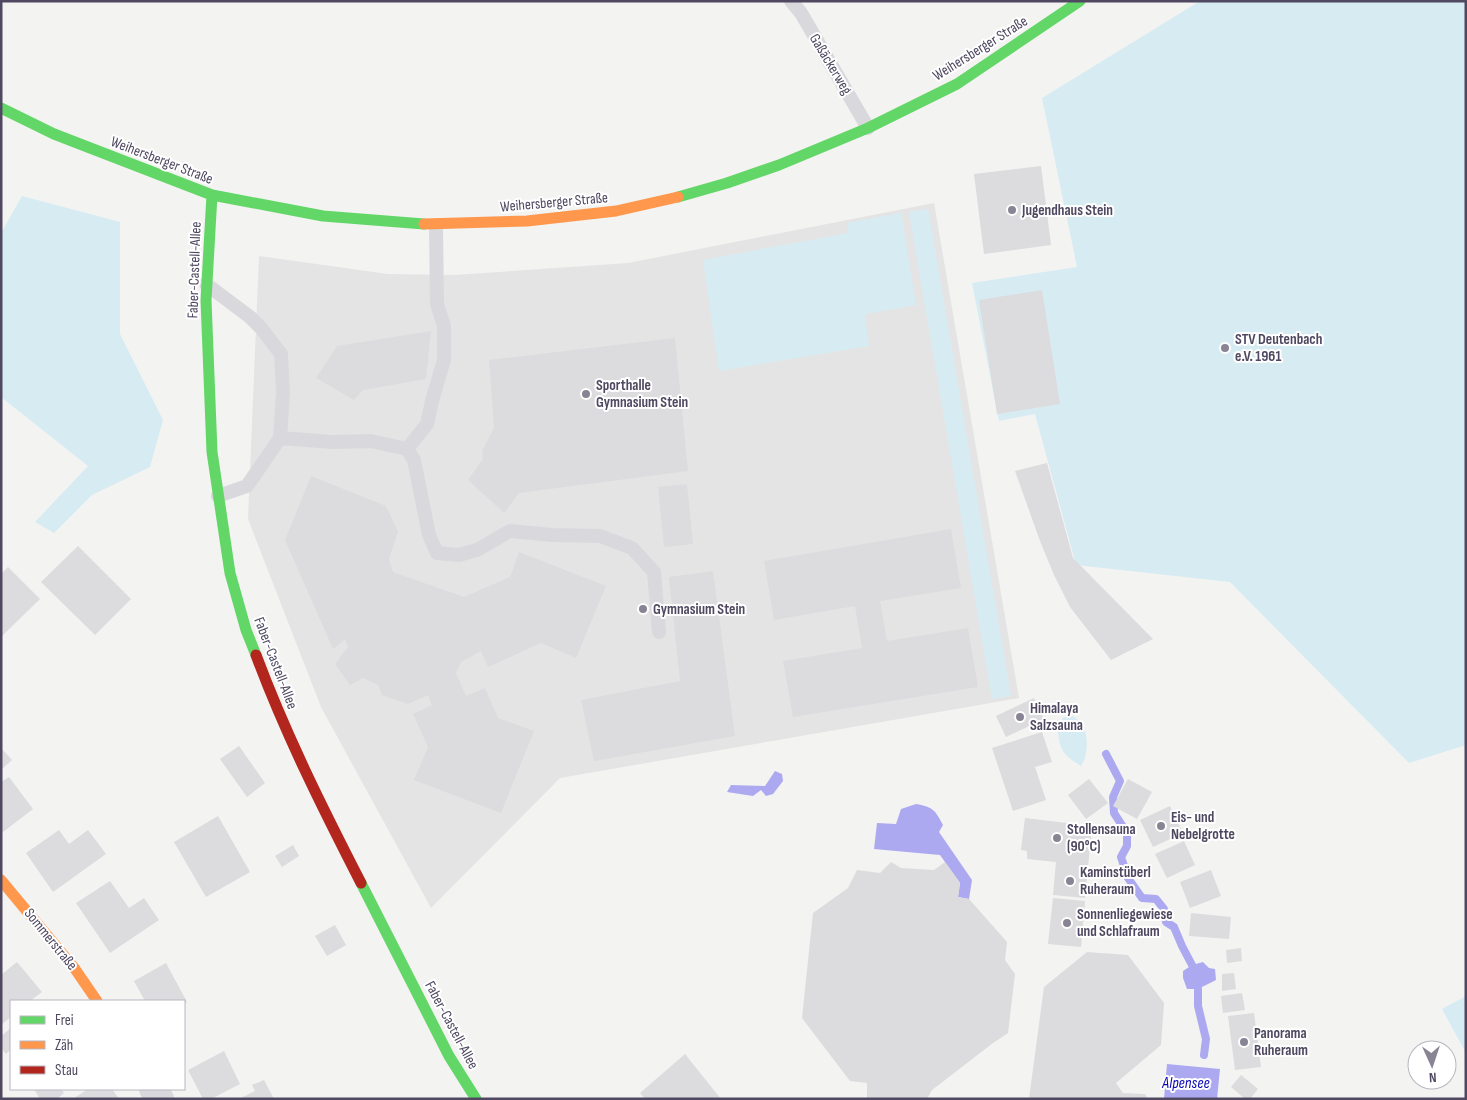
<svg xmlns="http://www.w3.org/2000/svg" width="1467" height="1100" viewBox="0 0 1467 1100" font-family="'Sofia Sans Condensed',sans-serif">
<rect width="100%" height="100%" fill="#f3f3f2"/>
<path fill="#e5e4e4" d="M934 203 1019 698 560 778 431 908 321 707 248 519 259 256 388 274 454 275 628 263Z"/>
<path fill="#d6ecf2" d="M1200 1H1466V745L1409 763 1230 582 1076 565 1035 414 999 421 972 283 1077 267 1042 98Z
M22 196 120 222V334L163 420 150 467 92 495 54 533 35 522 88 466 1 397V233Z
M928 209 1011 696 992 699 909 212Z
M901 213 916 305 865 314 869 346 719 371 703 260 848 233 847 223Z
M1073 716C1076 718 1080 721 1082 724 1089 735 1088 756 1081 766 1060 753 1060 749 1057 725L1064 717Z
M1466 996V1053L1442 1009Z"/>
<path fill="#aca9f1" d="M775 771 782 774 783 781 773 794 766 796 761 790 753 796 727 792 731 785 765 786Z
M916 804C932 807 935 809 943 825L939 832 972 880 969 899 958 897 960 883 940 855 874 849 877 823 896 824 901 809Z
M1203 962 1209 968 1215 969 1216 980 1198 989H1187L1183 978V971L1192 965Z
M1167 1064 1220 1069 1217 1099H1164Z"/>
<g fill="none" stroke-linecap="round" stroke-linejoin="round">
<path stroke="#aca9f1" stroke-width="8" d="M1106 754 1120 781 1113 797 1114 813 1127 833V846L1121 857 1128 878 1142 898 1156 899 1164 909 1166 922 1174 927 1182 946 1192 965
M1198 989V1006L1206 1039 1204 1055"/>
</g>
<path fill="#dcdbde" d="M1041 166 1051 245 984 254 974 174Z
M1042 290 1060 404 997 414 979 300Z
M431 331 426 379 363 390 354 400 316 378 337 346Z
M675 338 688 471 519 493 504 513 468 480 483 459 482 451 494 428 489 360Z
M1047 463 1073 558 1153 639 1111 660 1070 607 1054 575 1040 541 1015 471Z
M311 476 386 506 398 532 389 559 393 572 464 597 510 577 519 552 606 586 576 658 541 643 488 667 481 651 461 662 456 673 466 696 485 688 498 718 534 731 501 813 414 780 428 747 413 714 432 705 428 695 408 704 382 695 378 685 363 678 350 685 335 664 348 647 345 639 333 649 285 540Z
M687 484 693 544 664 547 658 487Z
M951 529 961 588 880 601 887 641 968 628 978 687 793 717 783 661 862 648 855 606 774 620 764 561Z
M78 546 131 599 95 635 41 582Z
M8 567 40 599 1 637V574Z
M713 571 735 736 594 761 581 700 680 681 669 577Z
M1034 698 1044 719 1006 737 996 716Z
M1042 732 1052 762 1035 767 1046 800 1013 811 992 748Z
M239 746 265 783 247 797 220 759Z
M1 748 12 760 1 770Z
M9 777 33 809 3 832 1 829V782Z
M1089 779 1108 803 1086 819 1068 795Z
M1128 779 1152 792 1137 819 1113 806Z
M1170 806 1183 833 1153 847 1140 820Z
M218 816 250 872 206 897 174 842Z
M1025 818 1092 826 1085 898 1053 895 1056 862 1027 859V851L1021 850Z
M59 830 69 844 88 830 106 854 53 892 26 853Z
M1184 841 1195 865 1167 878 1155 854Z
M293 845 299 856 282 867 275 856Z
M891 862 901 868 934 870 945 862 960 883 958 897 969 899 1007 942 1005 960 1015 974 1008 1033 993 1043 932 1090 927 1099H867V1083L850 1081 802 1018 813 913 848 888 857 870 880 873Z
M1211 870 1221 896 1190 908 1180 882Z
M110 881 129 908 144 898 159 920 110 953 76 903Z
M1053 898 1085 901 1081 947 1048 944Z
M1191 913 1231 917 1229 939 1189 936Z
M335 925 346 945 327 956 315 936Z
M1241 948 1242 961 1227 963 1226 950Z
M1087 952 1128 955 1164 1003 1161 1045 1116 1083 1123 1093 1145 1094 1148 1099H1029L1044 987Z
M17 962 42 992 30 1001H11V1017L1 1025V975Z
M166 963 187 1002 184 1004V1001H145L134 981Z
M1234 973 1236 989 1222 991V974Z
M1242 993 1245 1010 1223 1013 1221 996Z
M1254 1013 1261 1067 1235 1070 1228 1016Z
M11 1028V1049L6 1054 1 1048V1036Z
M224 1051 240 1084 211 1099H203L188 1070Z
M685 1054 721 1099H645L640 1093Z
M1241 1075 1258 1089 1250 1099H1245L1231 1087Z
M264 1080 274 1099H239L255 1091 252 1085Z
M34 1089H61L64 1093 57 1099H40Z
M88 1089H112L119 1099H73Z"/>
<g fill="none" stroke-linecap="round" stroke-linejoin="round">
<path stroke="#d9d8dc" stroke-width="14" d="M791 1 801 13 868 128
M206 284 250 317 261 328 281 354 283 393 280 438 247 486 218 496
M280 438 333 442 371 441 407 449 414 460 429 535 437 553 459 555 477 550 510 531 552 535 600 536 632 548 654 572 659 632
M407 449 427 424 432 401 444 360V326L437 304 436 225"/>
<path stroke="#d9d8dc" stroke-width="28" d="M153 1089 160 1099"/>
<path stroke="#63d668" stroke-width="11" d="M1 108 54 134 212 195 323 216 424 224
M212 195 206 300 212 452 230 573 246 630 256 655
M678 197 727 183 779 165 868 128 957 84 1080 1
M361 883 449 1056 476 1099"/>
<path stroke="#ff974d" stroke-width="11" d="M424 224 527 221 616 211 678 197
M1 880 75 969 97 1001"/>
<path stroke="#b3261e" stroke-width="11" d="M256 655C285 733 323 809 361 883"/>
</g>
<g fill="#888493" stroke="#fff" stroke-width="2">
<circle cx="1012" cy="210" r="5"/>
<circle cx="1225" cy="348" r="5"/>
<circle cx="586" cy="394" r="5"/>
<circle cx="643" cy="609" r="5"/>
<circle cx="1020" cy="717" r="5"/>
<circle cx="1161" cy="826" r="5"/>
<circle cx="1057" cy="838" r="5"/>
<circle cx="1070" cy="881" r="5"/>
<circle cx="1067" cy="923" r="5"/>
<circle cx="1244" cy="1042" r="5"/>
</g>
<g text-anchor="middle" stroke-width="4" stroke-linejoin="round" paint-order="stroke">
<g font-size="15" fill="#4f4860" stroke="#fff">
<text transform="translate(980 48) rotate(-32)" y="5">Weihersberger Straße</text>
<text transform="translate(831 64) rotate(59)" y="5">Gaßäckerweg</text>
<text transform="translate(162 160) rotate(21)" y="5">Weihersberger Straße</text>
<text transform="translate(554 202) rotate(-5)" y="5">Weihersberger Straße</text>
<text transform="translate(194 270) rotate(-88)" y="5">Faber-Castell-Allee</text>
<text transform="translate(276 663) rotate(69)" y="5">Faber-Castell-Allee</text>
<text transform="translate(51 939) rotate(51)" y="5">Sommerstraße</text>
<text transform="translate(452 1025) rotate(62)" y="5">Faber-Castell-Allee</text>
</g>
<g font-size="15" font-weight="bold" fill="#4f4860" stroke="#fff" text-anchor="start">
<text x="1022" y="215">Jugendhaus Stein</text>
<text x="1235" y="344">STV Deutenbach<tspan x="1235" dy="17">e.V. 1961</tspan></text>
<text x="596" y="390">Sporthalle<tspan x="596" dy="17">Gymnasium Stein</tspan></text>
<text x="653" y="614">Gymnasium Stein</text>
<text x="1030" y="713">Himalaya<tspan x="1030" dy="17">Salzsauna</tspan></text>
<text x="1171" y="822">Eis- und<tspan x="1171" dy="17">Nebelgrotte</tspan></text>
<text x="1067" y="834">Stollensauna<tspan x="1067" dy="17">(90°C)</tspan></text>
<text x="1080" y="877">Kaminstüberl<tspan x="1080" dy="17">Ruheraum</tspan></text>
<text x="1077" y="919">Sonnenliegewiese<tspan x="1077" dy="17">und Schlafraum</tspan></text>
<text x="1254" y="1038">Panorama<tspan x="1254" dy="17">Ruheraum</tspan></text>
</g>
<g font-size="16" font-style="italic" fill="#0b04b7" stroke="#fff">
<text x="1186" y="1088">Alpensee</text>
</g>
</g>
<rect width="1467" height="1100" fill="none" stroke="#4f4860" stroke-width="5"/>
<rect x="10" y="1000" width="175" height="90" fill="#ffffff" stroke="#b9b6bf"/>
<rect x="20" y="1016" width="25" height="8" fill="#63d668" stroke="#b9b6bf"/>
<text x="55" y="1025" font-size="15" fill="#4f4860">Frei</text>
<rect x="20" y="1041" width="25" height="8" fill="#ff974d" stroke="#b9b6bf"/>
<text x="55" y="1050" font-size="15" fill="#4f4860">Zäh</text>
<rect x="20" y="1066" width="25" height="8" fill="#b3261e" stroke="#b9b6bf"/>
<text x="55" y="1075" font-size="15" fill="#4f4860">Stau</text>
<g transform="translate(1432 1065) rotate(177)"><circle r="24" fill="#ffffff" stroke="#b9b6bf"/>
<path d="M0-4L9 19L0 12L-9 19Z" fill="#888493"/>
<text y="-8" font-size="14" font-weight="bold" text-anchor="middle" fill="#4f4860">N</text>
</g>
</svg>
